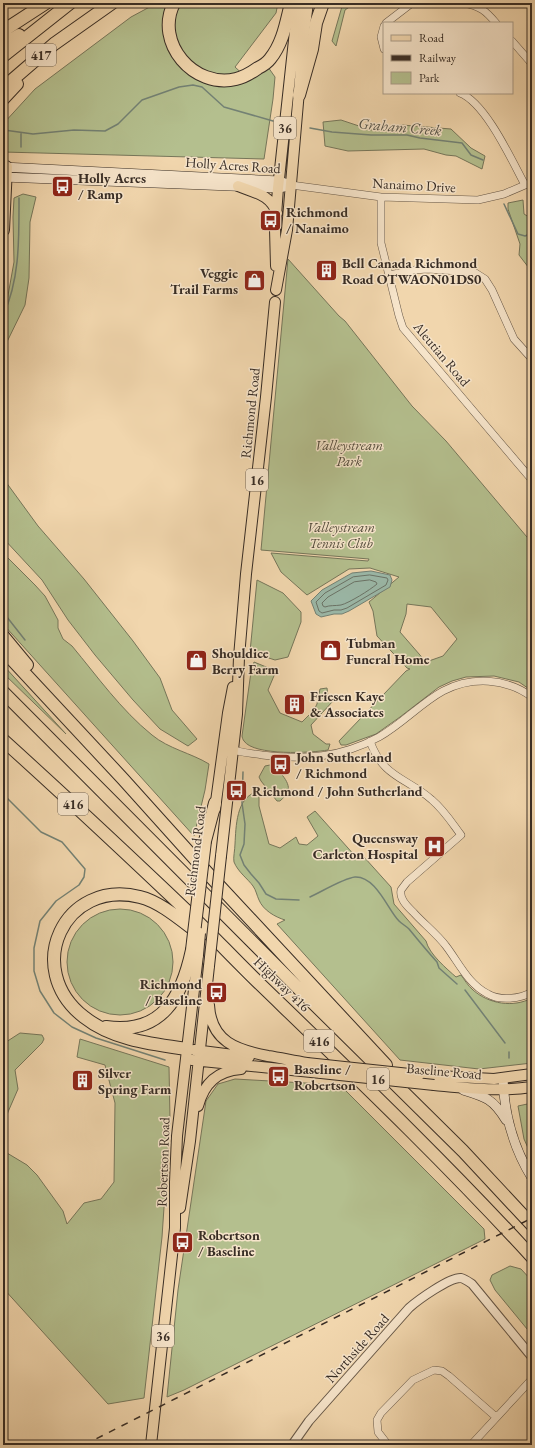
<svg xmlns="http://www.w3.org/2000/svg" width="535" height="1448" viewBox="0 0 535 1448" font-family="'EB Garamond',serif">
<rect width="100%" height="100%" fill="#f1d6ad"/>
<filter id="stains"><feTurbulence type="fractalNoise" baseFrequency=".005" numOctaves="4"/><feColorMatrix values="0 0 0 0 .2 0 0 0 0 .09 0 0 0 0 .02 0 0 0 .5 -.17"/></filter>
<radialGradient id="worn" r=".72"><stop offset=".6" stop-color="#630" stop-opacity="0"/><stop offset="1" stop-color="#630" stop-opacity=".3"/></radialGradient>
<path fill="#b4bf8e" stroke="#76765a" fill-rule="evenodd" d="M157 3H278L276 13 235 67 248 79 268 67 275 77 273 99 264 159 3 152V124L35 89 131 17Z
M343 3H355L345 10 336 46 332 41Z
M341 120 371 130 402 125 451 129 471 148 485 156 482 169 456 156 446 155 424 149 348 151 325 146 323 122Z
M23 194 36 197 30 222 29 278 25 305 3 350V308L7 301 14 262 13 217 14 198Z
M523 200 524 214 532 219V272L519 255 520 244 508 209V203Z
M288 259 339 316 345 321 412 406 446 441 532 543V691L519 682 494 676 466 677 452 681 439 687 400 717 376 734 346 745H341L339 741 406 671 410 669 407 668 377 636 373 611 369 602 399 577 370 568 349 569 307 595 281 572 271 553 368 561 369 559 261 550ZM407 604 431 607 457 639 443 656 426 662 400 632 406 614Z
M3 478 38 526 84 579 133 641 160 678 172 710 197 739 188 746 160 729 133 700 95 655 68 620 42 580 3 538Z
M3 553 35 585 45 596 58 620V628L63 639 72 646C97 676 121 710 152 735 169 749 191 753 209 764L205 790 194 836 3 624Z
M257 580 283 593 301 612V622L288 657 275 660 250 652Z
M254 662 276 671 268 690 280 713 302 722 314 710 317 704 320 689 327 688 328 697 330 698 335 697 333 701 311 725 313 734 326 744H330L328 750C312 753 254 756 244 741 243 740 242 737 242 736L251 672Z
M3 665 66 734 3 673Z
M270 765C277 768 291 782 288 791 287 795 283 798 280 801H277L261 781 259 777 265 766Z
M257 792 259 795V806L269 844 280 848 296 837 299 844 307 845 318 836 307 817 315 811 356 857H364L391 887 394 904 426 941C429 954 447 969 456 977L461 975C464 979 468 986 473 990 489 1004 513 1008 532 998V1063L479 1069 400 1060 277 924 285 920C275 917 263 910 259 900 257 896 256 890 253 886 248 879 238 872 234 862 233 858 235 849 235 844 236 827 236 797 257 792Z
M67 962a53 53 0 1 1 106 0a53 53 0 1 1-106 0Z
M20 1033 42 1035 44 1039 42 1043 15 1070 18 1089 8 1112 3 1129V1044Z
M80 1039 169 1067 170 1119 162 1237 144 1398 108 1404 3 1288V1145L7 1153 27 1165 37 1175 63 1211 67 1224 84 1203 101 1199 114 1182 115 1103 105 1065 77 1057Z
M235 1079 340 1085 484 1229 485 1239 184 1390 167 1397 178 1290 206 1101 218 1084Z
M532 1103V1157L524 1139 518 1106Z
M510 1266 521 1269 532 1281V1335L495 1290 490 1280 492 1275Z"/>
<path fill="#9bb9a9" stroke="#738174" d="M371 571 390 575 392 580 390 587 349 611 342 614H334L321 617 316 614 311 601 322 590 352 573Z"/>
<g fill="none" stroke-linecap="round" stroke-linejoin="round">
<path stroke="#6a7367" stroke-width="1" d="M370 575 387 578 388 580 386 585 347 608 341 610H334L322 613 319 611 316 602 325 593 353 577Z
M370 580 376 582 377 584C370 590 349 603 341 605 335 606 330 605 325 607L323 606 322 603 328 597 354 582Z"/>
<path stroke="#738174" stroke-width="1.5" d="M310 128 332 132 371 135H407L420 138 462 143 471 155 483 160
M4 130 33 134 74 130 105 131 118 124 142 100 179 87 193 85 202 87 224 107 273 121
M21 147V133
M504 204 518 234 525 236 532 233
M3 316C20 279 19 239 19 198
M3 612 25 640
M243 772 242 803 245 824 244 844 240 855 244 865 251 874 259 883 266 894 276 899 299 900
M3 794 41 832 62 842 85 869 84 877 79 885 56 901 40 921 34 948V971L40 991 54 1013 72 1027 96 1038 165 1060
M310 897C321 892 344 878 355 877 376 876 388 910 399 921 402 924 406 926 409 929 418 940 427 951 437 962L439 968 457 984
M465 990 505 1043
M509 1052V1058"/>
<defs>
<path id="minor" d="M464 3C480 6 486 11 496 23
M386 23 412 3
M384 26 381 37 384 49
M512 41 532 64
M460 93C486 103 512 161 525 185
M291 185 381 197 478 200 504 194 532 182
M381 197V243L399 316 403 328 532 480
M389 275 414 270 427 269 474 272 485 279 492 290 514 339 532 359
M370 741C383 778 406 777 432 800 444 810 452 823 461 835L407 882 401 890C399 899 408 907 414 913 424 924 437 934 446 946 459 963 468 984 488 994 500 1001 520 999 532 992
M229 748C239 753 251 753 262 755 305 760 340 758 379 737 402 724 421 703 443 691 472 676 506 678 532 697
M388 1445 378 1432 377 1420 381 1413 413 1380 434 1370 442 1371 449 1376 496 1417
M471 1445 532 1379"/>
<path id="tertiary" d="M292 1445 309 1421 409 1308C418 1300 450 1277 461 1278 465 1279 469 1282 472 1284L532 1357"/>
<path id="secondary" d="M3 167 279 181 291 185
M3 177 278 188 284 187
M503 1078C504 1114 513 1147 532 1178
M463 1090C486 1097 493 1099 506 1120"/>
<path id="primary" d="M238 186C255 193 270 194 277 213
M276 266 275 229 278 188 298 3
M276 290 287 230 304 33 308 3
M215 809 228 713 233 687
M221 856 237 714 239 657 246 574 266 397 275 302
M209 1005C211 1042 237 1050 268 1056 281 1058 294 1061 307 1063
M194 1050 249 1057
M192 1060 321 1073
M419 1075 494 1079 532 1074
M434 1085C467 1088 499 1092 532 1087
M198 1106C204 1083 217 1071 241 1069
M180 1208 190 1141 209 966
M151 1445 175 1228V1182L177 1136 198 955"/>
<path id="motorway" d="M174 3C154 43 194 89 236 79 245 77 251 73 258 68 262 66 267 63 270 59 283 43 286 23 291 3
M3 31 46 3
M3 45 19 35
M3 56 70 3
M3 88 54 44 112 3
M299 95 312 49 316 23 323 3
M3 99 17 84
M3 230 6 167
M3 636 27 665
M3 650 123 779 212 878 386 1065
M3 692 302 992 463 1151 532 1225
M3 740C66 797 127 854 188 912 213 936 237 962 262 986 354 1075 446 1163 532 1257
M205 841 215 803
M106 1027C162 1035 182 997 192 950
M187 1049C152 1044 113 1040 84 1017 22 969 64 878 140 897 161 902 183 922 201 935"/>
</defs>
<use href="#minor" stroke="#665747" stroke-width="8"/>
<use href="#tertiary" stroke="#665747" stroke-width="10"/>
<use href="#secondary" stroke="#382d25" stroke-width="10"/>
<use href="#primary" stroke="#382d25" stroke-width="12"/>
<use href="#motorway" stroke="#382d25" stroke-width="14"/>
<use href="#minor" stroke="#f6e4ca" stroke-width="7"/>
<use href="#tertiary" stroke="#f6e4ca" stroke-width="8"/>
<use href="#secondary" stroke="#f6e4ca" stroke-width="9"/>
<use href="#primary" stroke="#f1d6ad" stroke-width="10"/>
<use href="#motorway" stroke="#f1d6ad" stroke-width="12"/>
<path stroke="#382d25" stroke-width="1.5" stroke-dasharray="7 7" stroke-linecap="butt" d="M84 1445 532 1218"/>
<defs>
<path id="primary-bridge" d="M198 955 200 933
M209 966 221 856
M307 1063 419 1075
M321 1073 434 1085"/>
<path id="motorway-bridge" d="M192 950 205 841"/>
</defs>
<use href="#primary-bridge" stroke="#382d25" stroke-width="12" stroke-linecap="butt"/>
<use href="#motorway-bridge" stroke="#382d25" stroke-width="14" stroke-linecap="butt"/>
<use href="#primary-bridge" stroke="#f1d6ad" stroke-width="10"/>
<use href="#motorway-bridge" stroke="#f1d6ad" stroke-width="12"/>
</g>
<defs>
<symbol id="bus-square" viewBox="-11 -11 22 22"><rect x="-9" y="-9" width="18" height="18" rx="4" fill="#8f2418" stroke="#f6e4ca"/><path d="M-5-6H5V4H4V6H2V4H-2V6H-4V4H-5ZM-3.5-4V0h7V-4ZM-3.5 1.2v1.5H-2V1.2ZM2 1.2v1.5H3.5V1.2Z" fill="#fff"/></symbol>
<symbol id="building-square" viewBox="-11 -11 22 22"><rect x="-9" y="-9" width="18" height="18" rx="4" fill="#8f2418" stroke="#f6e4ca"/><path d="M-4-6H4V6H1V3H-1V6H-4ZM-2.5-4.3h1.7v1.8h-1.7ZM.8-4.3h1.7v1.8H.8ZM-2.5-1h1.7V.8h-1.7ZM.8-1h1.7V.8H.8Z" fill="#fff"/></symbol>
<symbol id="shop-square" viewBox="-11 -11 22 22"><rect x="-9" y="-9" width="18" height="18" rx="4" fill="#8f2418" stroke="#f6e4ca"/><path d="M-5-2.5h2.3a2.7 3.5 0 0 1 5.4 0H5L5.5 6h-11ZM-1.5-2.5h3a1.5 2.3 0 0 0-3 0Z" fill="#fff"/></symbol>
<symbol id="hospital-square" viewBox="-11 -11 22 22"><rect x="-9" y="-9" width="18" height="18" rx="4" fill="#8f2418" stroke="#f6e4ca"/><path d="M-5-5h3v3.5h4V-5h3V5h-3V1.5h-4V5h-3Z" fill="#fff"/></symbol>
</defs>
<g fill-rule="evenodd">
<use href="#bus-square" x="50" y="174" width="25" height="25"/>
<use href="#bus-square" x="258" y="208" width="25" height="25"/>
<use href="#building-square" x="314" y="258" width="25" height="25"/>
<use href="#shop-square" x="242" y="268" width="25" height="25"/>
<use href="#shop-square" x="318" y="638" width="25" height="25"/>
<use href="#shop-square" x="184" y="648" width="25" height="25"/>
<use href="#building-square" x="282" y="692" width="25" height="25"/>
<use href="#bus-square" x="268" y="752" width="25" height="25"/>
<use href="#bus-square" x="224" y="778" width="25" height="25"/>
<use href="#hospital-square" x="422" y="834" width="25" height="25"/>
<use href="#bus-square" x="204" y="980" width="25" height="25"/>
<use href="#bus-square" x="266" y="1064" width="25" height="25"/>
<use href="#building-square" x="70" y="1068" width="25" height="25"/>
<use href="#bus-square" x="170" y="1230" width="25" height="25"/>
</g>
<g text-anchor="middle" stroke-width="3" stroke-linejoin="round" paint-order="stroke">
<g fill="#f6e4ca" stroke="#716456" stroke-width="1">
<rect x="26" y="44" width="30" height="22" rx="3"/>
<rect x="274" y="117" width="22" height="22" rx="3"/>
<rect x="246" y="469" width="22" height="22" rx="3"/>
<rect x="58" y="793" width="30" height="22" rx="3"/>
<rect x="304" y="1030" width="30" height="22" rx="3"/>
<rect x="367" y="1068" width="22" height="22" rx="3"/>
<rect x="152" y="1325" width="22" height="22" rx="3"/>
</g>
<g font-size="13" font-weight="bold" fill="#382d25">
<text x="41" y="60">417</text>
<text x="285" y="133">36</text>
<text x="257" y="485">16</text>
<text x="73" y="809">416</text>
<text x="319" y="1046">416</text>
<text x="378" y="1084">16</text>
<text x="163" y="1341">36</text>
</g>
<g font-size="14" fill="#382d25" stroke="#f6e4ca">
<text transform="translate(233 165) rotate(4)" y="5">Holly Acres Road</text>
<text transform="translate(414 185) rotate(3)" y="5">Nanaimo Drive</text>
<text transform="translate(442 354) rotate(50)" y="5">Aleutian Road</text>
<text transform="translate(250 413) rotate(-84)" y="5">Richmond Road</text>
<text transform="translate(195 851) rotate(-83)" y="5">Richmond Road</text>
<text transform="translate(282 984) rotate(44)" y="5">Highway 416</text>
<text transform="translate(444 1071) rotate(5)" y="5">Baseline Road</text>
<text transform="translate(163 1162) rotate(-88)" y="5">Robertson Road</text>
<text transform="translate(357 1348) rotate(-48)" y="5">Northside Road</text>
</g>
<g font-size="14" font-weight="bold" fill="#382d25" stroke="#f6e4ca" text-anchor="start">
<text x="78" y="183">Holly Acres<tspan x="78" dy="16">/ Ramp</tspan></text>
<text x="286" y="217">Richmond<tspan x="286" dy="16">/ Nanaimo</tspan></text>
<text x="342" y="268">Bell Canada Richmond<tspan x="342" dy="16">Road OTWAON01DS0</tspan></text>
<text x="238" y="278" text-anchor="end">Veggie<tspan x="238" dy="16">Trail Farms</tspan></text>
<text x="346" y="648">Tubman<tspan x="346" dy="16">Funeral Home</tspan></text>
<text x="212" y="658">Shouldice<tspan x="212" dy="16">Berry Farm</tspan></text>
<text x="310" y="701">Friesen Kaye<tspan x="310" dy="16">&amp; Associates</tspan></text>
<text x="296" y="762">John Sutherland<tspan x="296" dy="16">/ Richmond</tspan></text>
<text x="252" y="796">Richmond / John Sutherland</text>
<text x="418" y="843" text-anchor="end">Queensway<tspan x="418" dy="16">Carleton Hospital</tspan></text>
<text x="202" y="989" text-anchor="end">Richmond<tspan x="202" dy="16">/ Baseline</tspan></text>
<text x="294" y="1074">Baseline /<tspan x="294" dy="16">Robertson</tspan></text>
<text x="98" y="1078">Silver<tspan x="98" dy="16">Spring Farm</tspan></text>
<text x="198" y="1240">Robertson<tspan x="198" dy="16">/ Baseline</tspan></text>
</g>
<g font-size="14" font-style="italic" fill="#514a3a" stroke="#f6e4ca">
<text x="349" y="450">Valleystream<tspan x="349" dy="16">Park</tspan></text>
<text x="341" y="532">Valleystream<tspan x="341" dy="16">Tennis Club</tspan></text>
</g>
<g font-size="15" font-style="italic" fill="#515046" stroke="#f6e4ca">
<text transform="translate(400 127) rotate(5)" y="5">Graham Creek</text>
</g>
</g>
<rect width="535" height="1448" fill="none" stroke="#f1d6ad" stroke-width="16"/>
<rect x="4" y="4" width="527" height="1440" fill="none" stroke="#382d25" stroke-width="2"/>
<rect x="8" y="8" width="519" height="1432" fill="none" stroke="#382d25"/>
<rect x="383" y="22" width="130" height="72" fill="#f6e4ca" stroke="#aa9b88"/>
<rect x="391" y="35" width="20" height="6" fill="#f1d6ad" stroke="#aa9b88"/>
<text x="419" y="42" font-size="12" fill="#382d25">Road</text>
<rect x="391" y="55" width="20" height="6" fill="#382d25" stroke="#aa9b88"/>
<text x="419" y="62" font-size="12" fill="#382d25">Railway</text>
<rect x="391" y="72" width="20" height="12" fill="#b4bf8e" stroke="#aa9b88"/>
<text x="419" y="82" font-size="12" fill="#382d25">Park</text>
<rect width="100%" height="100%" filter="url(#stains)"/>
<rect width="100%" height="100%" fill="url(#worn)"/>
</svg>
